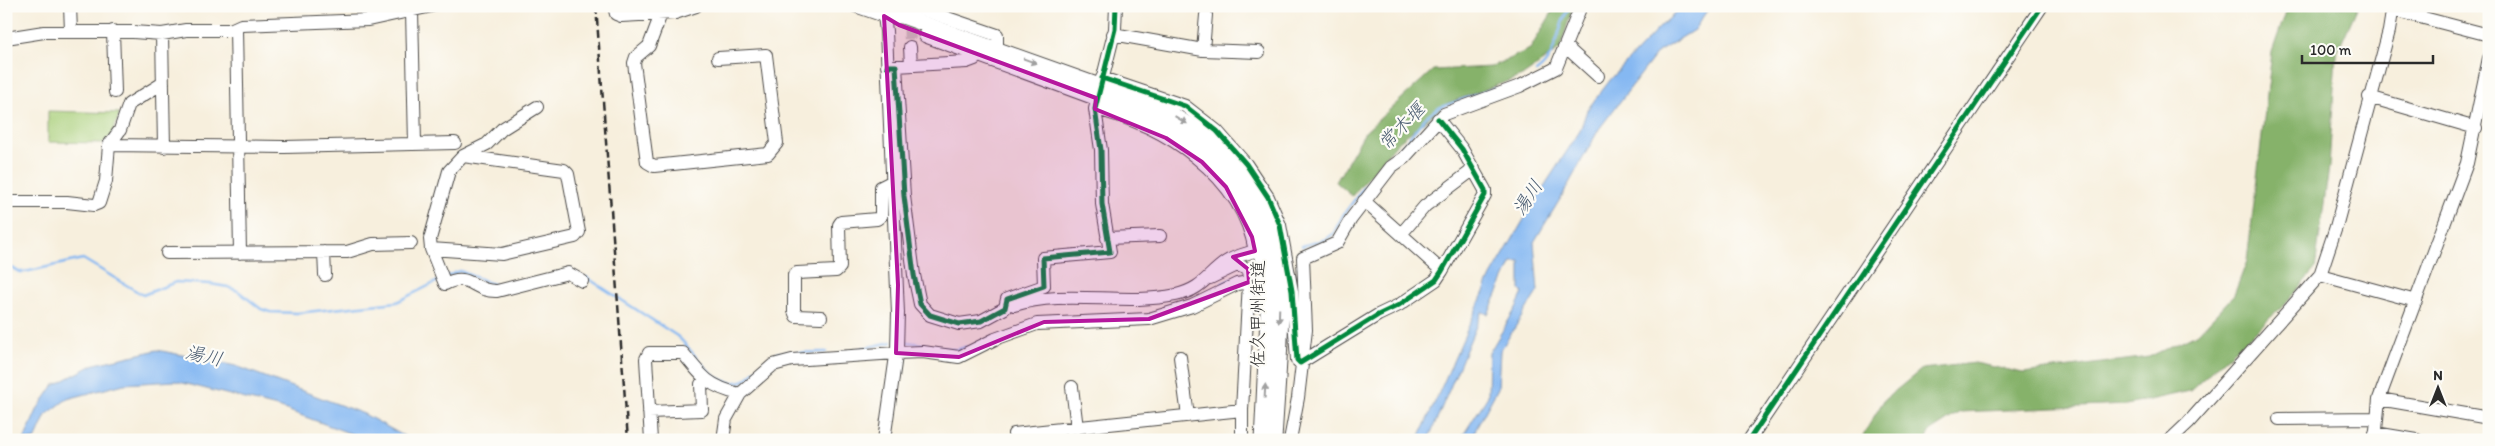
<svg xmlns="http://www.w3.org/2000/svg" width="2495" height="446" viewBox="0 0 2495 446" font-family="Itim,'Klee One',sans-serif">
<rect width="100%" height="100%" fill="#fdfcf7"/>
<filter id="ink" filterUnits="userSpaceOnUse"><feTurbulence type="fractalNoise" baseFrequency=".02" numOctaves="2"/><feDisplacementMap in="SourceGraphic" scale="10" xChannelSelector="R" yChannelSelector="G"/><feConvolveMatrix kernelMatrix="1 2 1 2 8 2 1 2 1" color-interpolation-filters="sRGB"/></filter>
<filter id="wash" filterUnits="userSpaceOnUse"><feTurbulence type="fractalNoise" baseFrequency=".0096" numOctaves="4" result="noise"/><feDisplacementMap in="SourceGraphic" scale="20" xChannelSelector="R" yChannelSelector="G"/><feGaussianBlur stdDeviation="1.12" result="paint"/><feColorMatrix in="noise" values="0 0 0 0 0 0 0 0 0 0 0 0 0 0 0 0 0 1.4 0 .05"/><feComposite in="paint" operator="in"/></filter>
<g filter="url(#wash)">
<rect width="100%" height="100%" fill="#f7efdd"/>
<path fill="#a9cf7a" stroke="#6a7d52" d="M48 111 120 113 111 136 103 143 48 142Z"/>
<path fill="#86b26a" stroke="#586e4a" d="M1556 6H1573L1560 49 1522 76 1448 103 1398 142 1352 196 1336 182 1365 132 1433 70 1491 67 1530 49Z
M2288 6H2358L2336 55 2329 167 2315 269 2282 307 2190 391 2127 405 1960 412 1929 432 1927 440H1866L1863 435 1884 400 1922 369 1975 363 2023 373 2149 357 2198 333 2234 295 2247 261 2272 52Z"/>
<path fill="#85b8f2" stroke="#58728e" d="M1683 6H1710L1694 30 1658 52 1599 129 1562 196 1534 242 1538 291 1500 351 1498 388 1470 440H1460L1488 396 1489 353 1516 308 1523 293 1520 290V262H1512L1488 314 1482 312 1428 440H1418L1491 276 1537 197 1580 131 1587 110 1611 79 1660 27Z
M157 350 236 366 364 414 411 440H368L281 408 175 381 124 384 67 399 46 415 35 440H24L38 408 53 386 95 364Z"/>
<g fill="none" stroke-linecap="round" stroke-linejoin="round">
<path stroke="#85b8f2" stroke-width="2.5" d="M1536 72C1559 56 1556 27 1570 6
M1302 246 1326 239 1333 234 1343 215 1362 190 1387 160 1399 150 1425 118 1438 108 1494 89
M6 264 19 272H25L83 259 143 295 176 282 210 284 228 287 238 291 261 309 270 312 297 313 397 302 440 280
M447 276 460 271 495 285
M586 277 677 336C696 352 715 393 745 380L777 353 826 352
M1222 284 1241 275
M902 341 956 350 966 347
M859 349 892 342"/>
</g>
</g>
<g filter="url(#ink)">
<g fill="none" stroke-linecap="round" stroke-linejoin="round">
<path stroke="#cec8b9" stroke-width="12" stroke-dasharray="12 6" stroke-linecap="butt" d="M909 9 910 47"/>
<defs>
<path id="minor" d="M70 6 71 31
M614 6 616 14 621 16 675 13 696 6
M855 6 884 16 886 31 898 313 897 349 884 440
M912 6 997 35V49
M2393 10 2489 35
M412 11 415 144
M661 14 649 46 636 57 634 63 647 162 654 166 768 154 777 143 766 55 718 58
M236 28 240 253
M113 31 115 92
M162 34 164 147
M1113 34 1203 50 1259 52
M6 38 44 32H133L162 34 186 30H230L241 25 368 20 432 6
M910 47 911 65
M1566 47 1598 76
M1203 50 1206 15
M887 66H896L904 196 914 275 920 304 930 315 959 324 981 321 1005 308 1007 299 1044 286 1043 258 1110 252 1102 204 1101 150 1095 109 1115 29 1116 6
M896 66 967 62 975 59 977 54
M1102 78 1185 106 1217 131 1246 164 1268 197 1280 225 1292 291 1297 360 1300 363 1378 315 1399 305 1436 280 1442 271 1485 195V190L1462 149 1438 119
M2369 97 2476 128
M1095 109C1165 125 1242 175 1255 251
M109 145 284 147 455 143
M463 156 564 170 568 174 579 232 575 237 502 254 431 249 430 239 449 171Z
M463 156 487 144 502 129 537 107
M1364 201 1442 271
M6 202H67L94 205 99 203 106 181 109 145 120 130 129 104 163 83
M1402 233 1425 206 1474 169
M1107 238 1160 236
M431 249 445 284C470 271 473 292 497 291L568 273 582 281
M324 252 325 275
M167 253 347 252 373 244 411 243
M2320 275 2416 301
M1014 305C1066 289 1123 306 1176 295 1203 289 1207 275 1226 262 1235 256 1245 254 1255 251L1258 252 1266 267
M821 317 796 316 794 311V275L797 273 836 271 840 267 839 225 841 222 877 219 881 216V187L893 181
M1180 357 1188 416
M1072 387 1077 428
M2379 399 2489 418
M1242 410 1249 282 1262 278
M649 412 702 410 701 384 705 379
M2279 419 2376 418
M2375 433 2417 440
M1014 434 1242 410V440
M651 440 646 359 649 353H683C701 376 709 387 740 394
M723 440 726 419 740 394 773 365 792 360 896 353 923 352 959 357 995 339 1037 324 1149 319 1192 306 1237 284 1249 282 1248 269 1237 265 1210 278
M1290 440 1298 398 1306 330 1303 258 1337 243 1351 219 1391 167 1404 158 1444 114 1520 86 1556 68 1581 6
M1749 440 2042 6
M2170 440 2188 423 2320 275 2336 227 2389 31 2393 6
M2375 440 2379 399 2467 163 2489 58"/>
<path id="major" d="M884 16H902L1153 105C1212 133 1264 183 1276 250 1286 306 1277 381 1274 440
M926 35 1152 118C1201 143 1246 185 1262 239 1271 272 1268 307 1267 341 1265 374 1264 407 1262 440"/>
</defs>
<use href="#minor" stroke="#4a4846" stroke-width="14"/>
<use href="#major" stroke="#4a4846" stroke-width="17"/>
<use href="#minor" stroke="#fff" stroke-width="12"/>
<use href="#major" stroke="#fff" stroke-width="15"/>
<path stroke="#2b2b2b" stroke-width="2.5" stroke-dasharray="8 4" stroke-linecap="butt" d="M596 6 628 440"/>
<defs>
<path id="cycleway" d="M887 66H896L904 196 914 275 920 304 930 315 959 324 981 321 1005 308 1007 299 1044 286 1043 258 1110 252 1102 204 1101 150 1095 109 1115 29 1116 6
M1102 78 1185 106 1217 131 1246 164 1268 197 1280 225 1292 291 1297 360 1300 363 1378 315 1399 305 1436 280 1442 271 1485 195V190L1462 149 1438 119
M1749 440 2042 6"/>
</defs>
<use href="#cycleway" stroke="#fdfcf7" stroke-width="8"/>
<use href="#cycleway" stroke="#00873e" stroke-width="5"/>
</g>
<defs><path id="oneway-solid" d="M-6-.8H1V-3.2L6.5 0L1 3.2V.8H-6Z" transform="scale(1.25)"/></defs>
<g fill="#a0a0a0">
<use href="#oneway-solid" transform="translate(1030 61) rotate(20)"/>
<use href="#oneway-solid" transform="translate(1181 120) rotate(31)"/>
<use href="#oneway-solid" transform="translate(1279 316) rotate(92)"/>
<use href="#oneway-solid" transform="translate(1265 391) rotate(-87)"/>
</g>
</g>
<path fill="#b5179e" fill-opacity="0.2" stroke="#b5179e" stroke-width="4" stroke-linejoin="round" d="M884 16 899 25 1096 98 1095 109 1166 138 1202 162 1226 187 1252 237 1255 251 1233 257 1248 269 1249 282 1149 319 1044 322 959 357 896 353 898 285Z"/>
<g text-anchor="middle" stroke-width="4.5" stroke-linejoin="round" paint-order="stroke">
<g font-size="18" fill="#2b2b2b" stroke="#fdfcf7">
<text transform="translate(1258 314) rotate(-90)" y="6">佐久甲州街道</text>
</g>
<g font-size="19" font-style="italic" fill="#4a5c71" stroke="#fdfcf7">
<text transform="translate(1401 126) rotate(-46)" y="7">常木堰</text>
<text transform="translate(1527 197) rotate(-56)" y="7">湯川</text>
<text transform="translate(204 355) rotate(13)" y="7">湯川</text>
</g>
</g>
<rect width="2495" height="446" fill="none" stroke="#fdfcf7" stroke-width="25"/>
<g transform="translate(2438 388)" stroke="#fdfcf7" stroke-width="4" paint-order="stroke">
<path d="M0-4L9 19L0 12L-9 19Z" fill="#2b2b2b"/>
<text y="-8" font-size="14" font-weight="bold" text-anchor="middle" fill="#2b2b2b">N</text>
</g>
<path d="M2302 55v8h131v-8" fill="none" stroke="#2b2b2b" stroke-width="2.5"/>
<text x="2310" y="55" font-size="15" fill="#2b2b2b" stroke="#fdfcf7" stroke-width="4" paint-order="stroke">100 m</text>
</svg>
